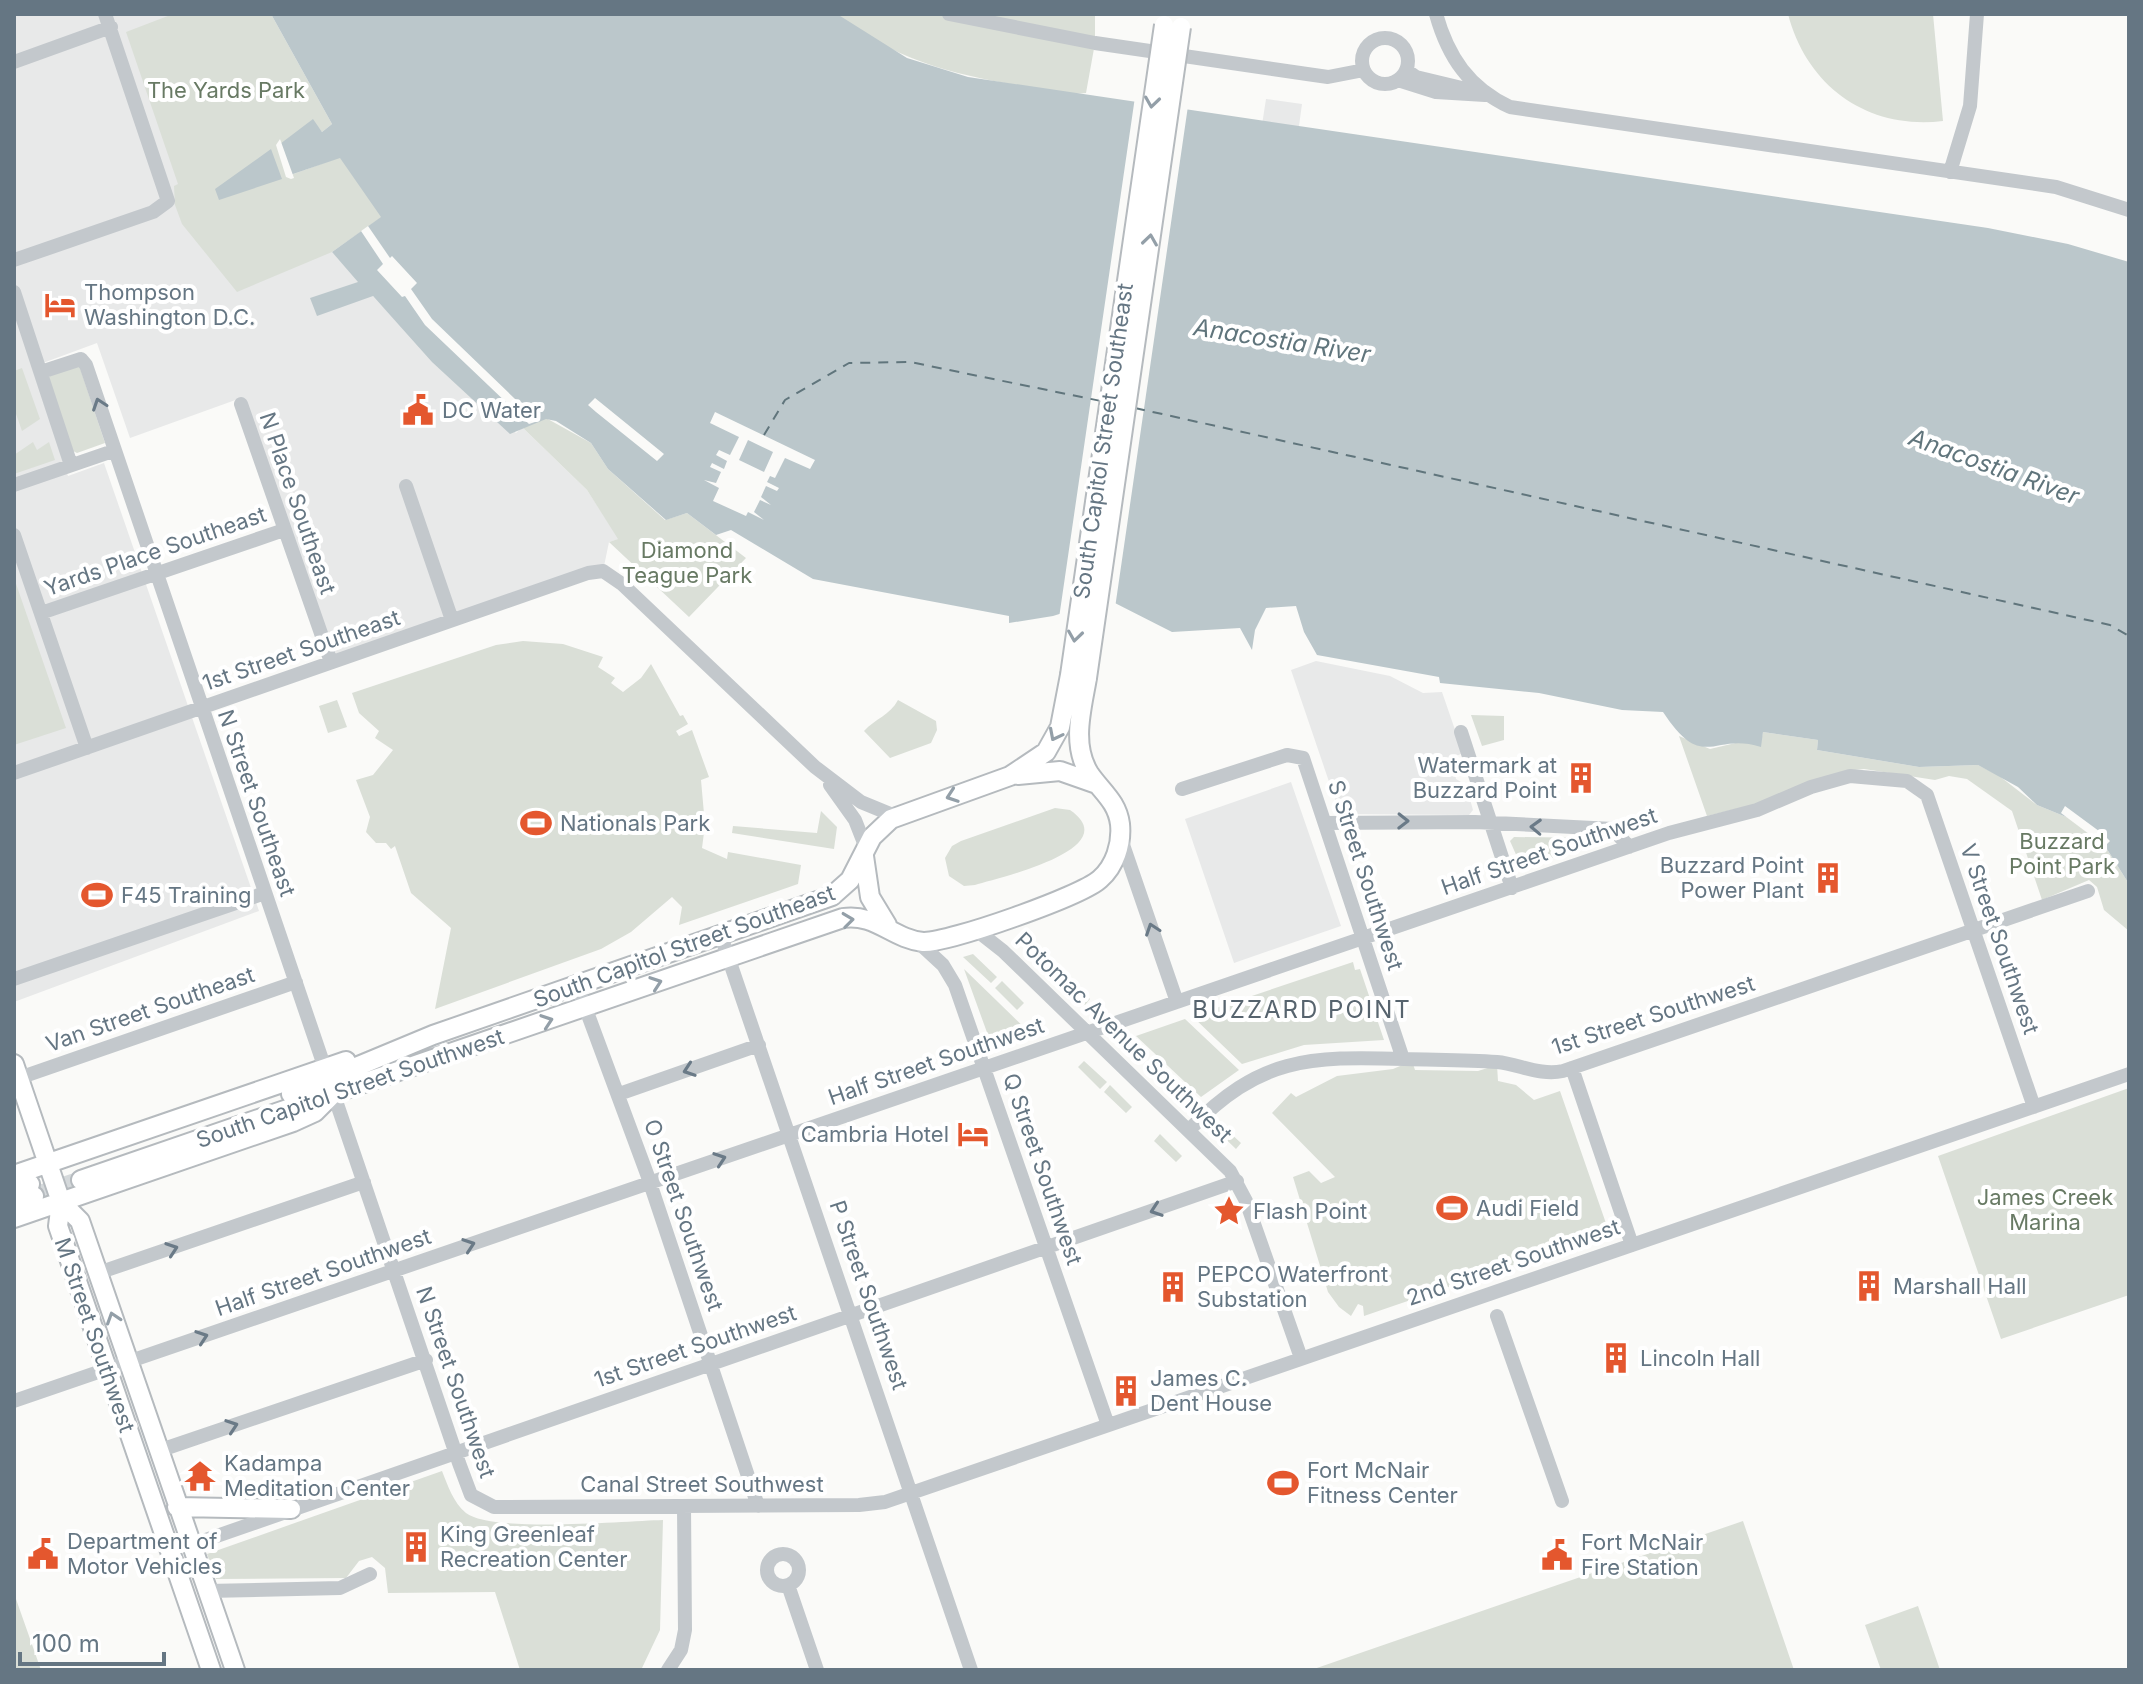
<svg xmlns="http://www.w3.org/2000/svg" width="2143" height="1684" viewBox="0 0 2143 1684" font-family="Inter,sans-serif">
<rect width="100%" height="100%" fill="#fafaf8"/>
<path fill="#e8e9e9" d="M14 14H251L332 252 396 321 516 433 522 427 587 490 619 539 609 542 603 571 331 662 241 398 130 438 97 343 32 367 68 476 104 463 259 911 14 1002Z
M1266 99 1302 104 1299 126 1255 170Z
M1316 661 1390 676 1423 693 1442 692 1463 753 1452 758 1456 779 1466 785 1473 810 1469 815 1340 814 1291 670Z
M1291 782 1341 926 1234 963 1185 819Z"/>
<path fill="#dadfd7" d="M173 14H271L332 124 322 132 312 120 291 175 340 157 382 217 332 252 237 292 182 224 175 205 174 186 178 184 126 32Z
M837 14H1095V43L1086 93 1073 94C989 81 905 71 837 14Z
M1788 14H1933L1943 121C1868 130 1807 87 1788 14Z
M79 365 105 443 77 453 73 451 48 379 50 375Z
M22 368 40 419 22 431 14 408V371Z
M546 418 591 443 608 469 665 520 687 513 746 558 689 617 609 542 618 539 587 490 522 427Z
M33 442 37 450 49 442 55 460 14 474V455Z
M14 578 66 728 14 745Z
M523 641 563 644 603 657 598 667 615 678 611 683 623 692 641 678 651 664 680 716 683 715 688 724 676 731 679 736 692 730 709 777 701 780 705 825 702 848 727 859 728 852 801 865 798 884 679 925 682 907 672 897 631 932 601 949 435 1009 451 928 411 893 395 846 391 849 386 843H376L366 832 370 817 356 780 373 775 393 750 375 738 379 731 359 713 352 693 496 645Z
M337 700 347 727 328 733 319 706Z
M898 700 936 721 937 730 931 743 890 758 864 731C875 719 890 715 898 700Z
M1471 715 1504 716V740L1482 746Z
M1763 732 1818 740 1817 750 1919 767 1978 765 1998 775 2037 805 2076 821 2105 846 2129 884V931L2104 910 2097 887 2089 880 2042 900 2012 811 1967 779 1949 776 1935 780 1864 769 1844 771 1756 804 1707 816 1679 736 1710 749 1744 741 1760 746Z
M1055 808 1070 810C1127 849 998 878 975 885L964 886 949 876 945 858 952 846 961 841Z
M821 811 837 827 834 849 732 833 733 826 817 833Z
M1514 837 1602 838 1603 841 1522 868 1510 841Z
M1036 946 1057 967 1052 973 1030 952Z
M973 954 997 977 991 983 963 957Z
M1353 962 1355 970 1360 969 1384 1040 1304 1045 1242 1064 1192 1016Z
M964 969 1032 1035 993 1049Z
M1061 971 1090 999 1085 1005 1055 976Z
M1002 981 1024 1003 1017 1010 995 988Z
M1185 1019 1239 1070 1201 1097 1136 1036Z
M1084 1061 1107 1082 1100 1089 1078 1067Z
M1412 1061 1415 1070 1478 1071 1497 1065 1498 1081 1516 1085 1534 1100 1560 1091 1609 1232 1364 1316 1363 1306 1358 1304 1351 1316 1339 1307 1328 1292 1293 1177 1309 1171 1321 1183 1335 1177 1272 1113 1291 1093 1296 1097 1337 1076 1393 1069Z
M1169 1075 1200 1105 1195 1110 1164 1081Z
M1110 1085 1132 1107 1126 1113 1104 1092Z
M2129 1088V1295L2001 1339 1938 1156Z
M1214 1118 1241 1143 1236 1149 1209 1123Z
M1160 1134 1182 1156 1176 1162 1154 1141Z
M442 1471C448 1486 453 1502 466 1513 492 1533 625 1521 663 1520L660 1630 642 1668 520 1670 495 1592 388 1593 385 1568 372 1557 359 1561 346 1578 216 1579 207 1554Z
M1743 1521 1794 1670H1311Z
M16 1599 41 1670H14Z
M1918 1606 1940 1670H1881L1865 1625Z"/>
<path fill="#bbc7cb" d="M271 14H837L907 58 968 77 1988 228 2068 244 2129 262V884L2105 846 2076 821 2037 805 2018 787 1978 765 1919 767 1817 750 1818 740 1763 732 1761 747C1713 731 1704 774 1663 712L1622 710 1539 693 1440 683 1439 677 1317 655 1304 632 1296 606 1266 608 1255 630 1252 650 1240 628 1172 632 1107 599 1053 616 1009 623V616L813 579 731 530 716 535 687 513 666 520 608 469 591 443 556 421 546 419 510 434 432 362 373 296 317 316 310 298 358 282 332 252 381 217 340 158 290 175 280 144 313 119 322 132 332 124Z
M271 149 282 179 219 200 215 189Z"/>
<path fill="#fafaf8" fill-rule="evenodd" d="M1135 97 1188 106 1115 608 1105 602 1059 618Z
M280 139 294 178 291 179 286 177 276 145Z
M368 226 390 258 392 256 417 283 411 289 432 319 538 421 529 424 425 325 405 296 402 297 377 270 383 264 361 231Z
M595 398 664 454 657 461 596 412 588 405Z
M715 412 815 460 810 469 785 458 775 478 770 476 767 482 779 488 777 491 766 486 761 497 771 505 760 500 754 512 764 520 748 512 746 516 713 501 719 488 704 480 716 483 721 472 710 467 712 463 724 469 727 461 716 455 719 450 730 455 739 437 710 423ZM748 440 773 452 764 472 739 460Z
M2065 806 2103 834 2110 841 2105 846 2061 813Z"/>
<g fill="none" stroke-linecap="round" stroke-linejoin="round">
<path stroke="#60757c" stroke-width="2" stroke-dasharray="10 8" stroke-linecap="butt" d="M1135 408 2110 625 2129 636
M764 435 785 400 849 363 910 362 1101 401"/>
<path stroke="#d5d9db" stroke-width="18" stroke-dasharray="18 9" stroke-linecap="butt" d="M34 1196 81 1180"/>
<defs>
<path id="major" d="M1018 775 1060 771 1097 784
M864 856 870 897 887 925
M14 1064 61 1202 58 1226 211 1670
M291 1094 433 1035 832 896 850 880 872 837 891 819 1010 776 1046 752 1060 727 1070 675
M14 1175 346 1061
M81 1180 843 918C875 913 893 939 923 942 948 943 1082 896 1100 879 1115 866 1122 844 1120 824 1117 801 1101 791 1089 773 1071 744 1082 708 1087 678
M14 1189 30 1184
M61 1202 80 1221 235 1670
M14 1203 34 1196
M14 1218 293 1122 315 1112 332 1095
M177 1507 291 1509"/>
</defs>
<use href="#major" stroke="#b5babe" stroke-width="22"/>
<path stroke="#c3c8cc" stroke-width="14" d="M949 14 1095 43 1307 74 1328 77 1364 70
M1436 14C1448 57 1469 88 1510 107L2056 187 2129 210
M1362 61a23 23 0 1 1 46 0a23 23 0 1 1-46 0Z
M14 62 111 27
M1406 70 1416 77 1466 89
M1398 80 1436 92 1485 95
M1950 172 1970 106 1977 14
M14 260 153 212 168 201 105 14
M14 292 71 465
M41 372 81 359 86 365 459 1463 471 1495 494 1507 859 1505 885 1502 2129 1074
M241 404 331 662
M14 485 113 451
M406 486 452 620
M14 535 87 748
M41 613 284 530
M1461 732 1512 888
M14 773 588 573 603 571 622 584 815 767 861 802 895 816
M830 785 855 820 866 848
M1182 789 1287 755 1303 758 1403 1059
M1325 823 1475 822 1613 829 1629 847
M1120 836 1177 1002
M975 929 1003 951 1230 1171 1246 1201 1301 1358
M721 936 971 1670
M917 941 943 965 955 985 1108 1425
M14 979 265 893
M577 985 647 1174 758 1506
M1572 1068 1632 1245
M19 1078 296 982
M619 1094 759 1045
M1189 1130C1260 1057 1308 1056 1405 1059 1435 1060 1466 1060 1497 1062 1519 1064 1540 1076 1563 1071L2088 891
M98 1273 364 1182
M1497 1316 1562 1501
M14 1401 1669 833 1757 810 1811 787 1850 776 1907 781 1927 795 2034 1107
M158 1451 426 1360
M166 1543 191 1545 1237 1181
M767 1570a16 16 0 1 1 32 0a16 16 0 1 1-32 0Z
M788 1585 817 1670
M207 1591 340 1588 370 1574
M668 1670 681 1650 685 1630 684 1506"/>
<use href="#major" stroke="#fff" stroke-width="18"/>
<defs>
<path id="major-bridge" d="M1070 675 1164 25
M1087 678 1181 27"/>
</defs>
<use href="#major-bridge" stroke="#b5babe" stroke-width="22" stroke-linecap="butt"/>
<use href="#major-bridge" stroke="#fff" stroke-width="18"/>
</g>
<defs><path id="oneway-chevron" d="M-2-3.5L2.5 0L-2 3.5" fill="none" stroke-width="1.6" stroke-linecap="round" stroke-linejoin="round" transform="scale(2)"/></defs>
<g stroke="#939fa8">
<use href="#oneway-chevron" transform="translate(1152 102) rotate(98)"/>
<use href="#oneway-chevron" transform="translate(1150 240) rotate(-82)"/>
<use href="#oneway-chevron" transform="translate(1075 636) rotate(98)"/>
<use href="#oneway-chevron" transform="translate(1055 735) rotate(117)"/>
<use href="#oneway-chevron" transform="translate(952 796) rotate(161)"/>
<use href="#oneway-chevron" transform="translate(848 920) rotate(-7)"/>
<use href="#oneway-chevron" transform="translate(656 983) rotate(-19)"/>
<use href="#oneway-chevron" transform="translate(547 1021) rotate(-19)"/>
<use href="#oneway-chevron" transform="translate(113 1318) rotate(-108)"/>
</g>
<g stroke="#6a7a87">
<use href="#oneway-chevron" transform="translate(99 404) rotate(-109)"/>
<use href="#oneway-chevron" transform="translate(1403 821) rotate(1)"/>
<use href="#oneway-chevron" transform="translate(1536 827) rotate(-178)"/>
<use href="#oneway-chevron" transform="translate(1152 929) rotate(-109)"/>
<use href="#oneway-chevron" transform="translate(689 1070) rotate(161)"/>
<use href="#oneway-chevron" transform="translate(720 1159) rotate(-19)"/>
<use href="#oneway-chevron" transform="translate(1156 1210) rotate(161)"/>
<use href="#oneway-chevron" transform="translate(469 1245) rotate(-19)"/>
<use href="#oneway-chevron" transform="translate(172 1249) rotate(-19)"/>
<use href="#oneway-chevron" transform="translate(202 1337) rotate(-19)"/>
<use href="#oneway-chevron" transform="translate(232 1426) rotate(-19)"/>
</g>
<defs>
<symbol id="hotel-bare" viewBox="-9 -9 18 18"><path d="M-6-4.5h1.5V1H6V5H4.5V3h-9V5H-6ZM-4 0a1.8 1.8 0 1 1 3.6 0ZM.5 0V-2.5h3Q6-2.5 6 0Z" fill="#e4572e" stroke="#fff" stroke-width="2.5" paint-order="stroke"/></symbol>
<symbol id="civic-bare" viewBox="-9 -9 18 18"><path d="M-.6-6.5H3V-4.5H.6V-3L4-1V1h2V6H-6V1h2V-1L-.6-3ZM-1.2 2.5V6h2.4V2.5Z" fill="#e4572e" stroke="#fff" stroke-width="2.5" paint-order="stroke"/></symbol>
<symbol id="building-bare" viewBox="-9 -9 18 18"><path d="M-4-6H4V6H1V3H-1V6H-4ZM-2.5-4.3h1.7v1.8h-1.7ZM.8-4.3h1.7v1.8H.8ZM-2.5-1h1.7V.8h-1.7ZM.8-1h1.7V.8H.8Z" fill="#e4572e" stroke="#fff" stroke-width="2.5" paint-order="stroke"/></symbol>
<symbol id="stadium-bare" viewBox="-9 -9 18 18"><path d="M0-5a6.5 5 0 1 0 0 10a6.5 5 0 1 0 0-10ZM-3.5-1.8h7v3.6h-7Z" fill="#e4572e" stroke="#fff" stroke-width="2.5" paint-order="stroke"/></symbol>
<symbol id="sight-bare" viewBox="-9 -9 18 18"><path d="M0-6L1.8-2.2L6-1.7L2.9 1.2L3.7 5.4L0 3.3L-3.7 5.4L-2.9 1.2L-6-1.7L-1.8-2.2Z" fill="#e4572e" stroke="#fff" stroke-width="2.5" paint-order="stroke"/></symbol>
<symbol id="temple-bare" viewBox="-9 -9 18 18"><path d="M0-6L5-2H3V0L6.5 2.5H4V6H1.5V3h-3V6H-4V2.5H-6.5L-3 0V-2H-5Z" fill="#e4572e" stroke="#fff" stroke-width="2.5" paint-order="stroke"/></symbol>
</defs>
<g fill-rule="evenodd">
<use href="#hotel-bare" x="38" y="283" width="44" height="44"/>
<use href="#civic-bare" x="396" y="388" width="44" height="44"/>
<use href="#building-bare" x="1559" y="756" width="44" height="44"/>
<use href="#stadium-bare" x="514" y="801" width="44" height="44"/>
<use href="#building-bare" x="1806" y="856" width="44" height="44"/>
<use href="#stadium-bare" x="75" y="873" width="44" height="44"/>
<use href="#hotel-bare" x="951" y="1112" width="44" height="44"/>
<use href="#stadium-bare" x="1430" y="1186" width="44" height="44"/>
<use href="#sight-bare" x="1207" y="1189" width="44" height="44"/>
<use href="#building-bare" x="1847" y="1264" width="44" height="44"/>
<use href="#building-bare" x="1151" y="1265" width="44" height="44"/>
<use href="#building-bare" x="1594" y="1336" width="44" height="44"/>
<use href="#building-bare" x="1104" y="1369" width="44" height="44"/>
<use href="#temple-bare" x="178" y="1454" width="44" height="44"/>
<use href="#stadium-bare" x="1261" y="1461" width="44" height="44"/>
<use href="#building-bare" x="394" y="1525" width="44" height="44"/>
<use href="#civic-bare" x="21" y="1532" width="44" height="44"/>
<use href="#civic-bare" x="1535" y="1533" width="44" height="44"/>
</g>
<g text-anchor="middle" stroke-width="8" stroke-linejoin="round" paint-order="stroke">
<g font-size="22" fill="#687a64" stroke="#fff">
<text x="226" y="98">The Yards Park</text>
<text x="687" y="558">Diamond<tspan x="687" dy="25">Teague Park</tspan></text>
<text x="2062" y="849">Buzzard<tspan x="2062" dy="25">Point Park</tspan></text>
<text x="2045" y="1205">James Creek<tspan x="2045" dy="25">Marina</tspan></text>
</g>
<g font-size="22" fill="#657683" stroke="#fff" text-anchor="start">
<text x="84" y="300">Thompson<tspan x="84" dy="25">Washington D.C.</tspan></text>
<text x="442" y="418">DC Water</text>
<text x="1557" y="773" text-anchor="end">Watermark at<tspan x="1557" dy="25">Buzzard Point</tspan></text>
<text x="560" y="831">Nationals Park</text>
<text x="1804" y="873" text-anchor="end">Buzzard Point<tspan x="1804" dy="25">Power Plant</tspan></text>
<text x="121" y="903">F45 Training</text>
<text x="949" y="1142" text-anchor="end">Cambria Hotel</text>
<text x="1476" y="1216">Audi Field</text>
<text x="1253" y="1219">Flash Point</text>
<text x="1197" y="1282">PEPCO Waterfront<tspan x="1197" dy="25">Substation</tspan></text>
<text x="1893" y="1294">Marshall Hall</text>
<text x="1640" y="1366">Lincoln Hall</text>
<text x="1150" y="1386">James C.<tspan x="1150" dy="25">Dent House</tspan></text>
<text x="224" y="1471">Kadampa<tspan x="224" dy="25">Meditation Center</tspan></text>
<text x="1307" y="1478">Fort McNair<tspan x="1307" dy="25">Fitness Center</tspan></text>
<text x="440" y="1542">King Greenleaf<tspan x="440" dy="25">Recreation Center</tspan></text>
<text x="67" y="1549">Department of<tspan x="67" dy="25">Motor Vehicles</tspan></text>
<text x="1581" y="1550">Fort McNair<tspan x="1581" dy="25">Fire Station</tspan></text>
</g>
<g font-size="22" fill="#657683" stroke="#fff">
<text transform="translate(1103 441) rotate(-82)" y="8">South Capitol Street Southeast</text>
<text transform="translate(298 503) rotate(71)" y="8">N Place Southeast</text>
<text transform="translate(155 551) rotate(-19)" y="8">Yards Place Southeast</text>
<text transform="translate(301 650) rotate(-19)" y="8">1st Street Southeast</text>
<text transform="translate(257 803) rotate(71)" y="8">N Street Southeast</text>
<text transform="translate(1549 851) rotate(-19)" y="8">Half Street Southwest</text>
<text transform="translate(1366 875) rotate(72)" y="8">S Street Southwest</text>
<text transform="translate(2000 939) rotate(71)" y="8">V Street Southwest</text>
<text transform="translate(684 946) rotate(-20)" y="8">South Capitol Street Southeast</text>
<text transform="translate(150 1009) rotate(-19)" y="8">Van Street Southeast</text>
<text transform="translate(1653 1015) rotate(-18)" y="8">1st Street Southwest</text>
<text transform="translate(1124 1037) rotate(44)" y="8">Potomac Avenue Southwest</text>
<text transform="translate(936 1061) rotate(-19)" y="8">Half Street Southwest</text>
<text transform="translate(350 1088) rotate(-19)" y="8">South Capitol Street Southwest</text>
<text transform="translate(1043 1169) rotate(71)" y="8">Q Street Southwest</text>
<text transform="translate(684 1215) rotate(71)" y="8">O Street Southwest</text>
<text transform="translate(1513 1262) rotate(-19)" y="8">2nd Street Southwest</text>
<text transform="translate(323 1272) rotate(-19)" y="8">Half Street Southwest</text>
<text transform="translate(869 1295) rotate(71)" y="8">P Street Southwest</text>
<text transform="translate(95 1335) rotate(71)" y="8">M Street Southwest</text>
<text transform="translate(695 1346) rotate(-19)" y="8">1st Street Southwest</text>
<text transform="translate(456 1382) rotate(71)" y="8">N Street Southwest</text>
<text x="702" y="1492">Canal Street Southwest</text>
</g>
<g font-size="24" font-style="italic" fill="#60757c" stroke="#fff">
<text transform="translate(1282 341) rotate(9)" y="8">Anacostia River</text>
<text transform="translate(1994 467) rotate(20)" y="8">Anacostia River</text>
</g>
<g font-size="24" letter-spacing="2" fill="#57646e" stroke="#fff">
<text x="1302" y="1018">BUZZARD POINT</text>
</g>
</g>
<rect width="2143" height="1684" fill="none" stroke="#657683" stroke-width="32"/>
<path d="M20 1652v12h144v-12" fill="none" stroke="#657683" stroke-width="4"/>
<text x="32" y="1652" font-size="24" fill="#657683" stroke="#ffffff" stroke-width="6" paint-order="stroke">100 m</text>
</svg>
